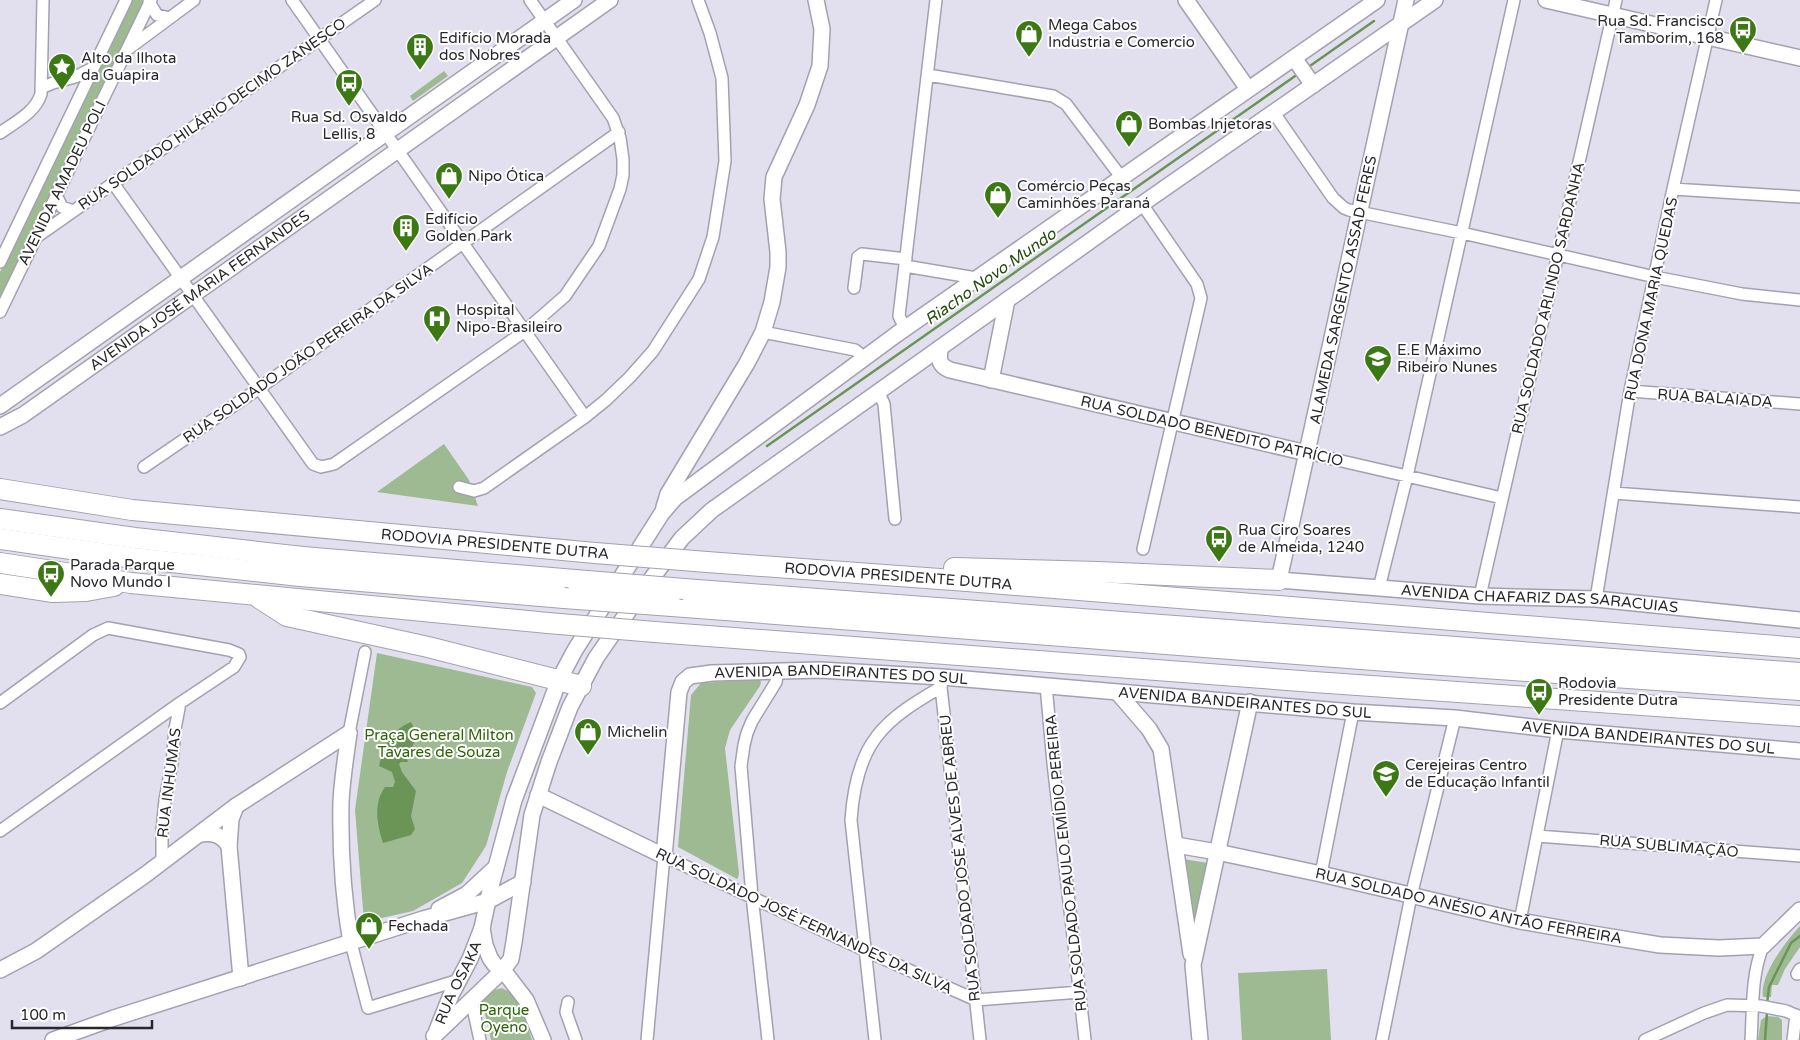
<svg xmlns="http://www.w3.org/2000/svg" width="1800" height="1040" viewBox="0 0 1800 1040" font-family="'Varela Round',sans-serif">
<rect width="100%" height="100%" fill="#e2e0ef"/>
<path fill="#9eba92" d="M129 0H145L0 302V272Z
M444 71 448 76 413 101 410 96Z
M444 444 469 480 478 506 377 492Z
M377 653 532 687 536 693 507 772 486 846 462 883 413 911 364 922 355 810Z
M760 679 761 683 760 686 730 730 725 748 739 873 738 878 737 879 678 847 691 695 701 683Z
M1183 859 1208 863 1194 924Z
M1800 926V947L1785 969 1778 985H1772L1771 997H1763C1759 976 1786 941 1800 926Z
M1327 969 1331 1040H1242L1238 973Z
M502 988 515 995 523 1013 532 1040H491L481 997 491 991Z
M1767 1016 1778 1017 1782 1020V1040H1758L1761 1020Z"/>
<path fill="#6a9557" d="M411 722C419 736 415 744 406 756L408 762H401L399 764 402 772 416 791 411 816 415 829 411 835 383 843C377 825 373 803 385 787H393L395 782 392 772 379 766C384 746 391 730 411 722Z"/>
<g fill="none" stroke-linecap="round" stroke-linejoin="round">
<path stroke="#6a9557" stroke-width="2.5" d="M1307 68 1374 21
M767 446 1298 74
M1767 1004 1769 987 1791 943 1800 936
M1765 1040 1767 1012"/>
<defs>
<path id="street" d="M292 0 585 417
M149 2 157 15 170 18
M128 49 194 0
M928 75 1053 96 1066 104 1121 177
M41 88 53 83 75 77 93 68
M1274 113 1333 198 1344 208 1349 210 1462 233 1655 277 1742 294 1800 300
M0 133C15 122 35 113 41 94L43 0
M113 183 313 464 321 467 334 464 525 331 565 296 599 246 620 189 623 175V159L620 138 613 118 530 0
M1673 189 1800 197
M56 195 62 207 73 211
M1142 204 1197 284 1201 298 1143 549
M35 238 375 0
M0 262 126 0
M905 266 976 278
M854 288 858 257 862 254 906 259
M0 312 151 0
M905 328 899 316 936 0
M763 332 855 350 865 358
M878 391 884 404 895 519
M1630 391 1800 404
M1307 453 1502 498
M144 467 258 389 619 132
M459 487 474 491 484 488 585 417 606 400 630 377 653 351 699 279 713 237 725 161 722 78 710 33 698 0
M1614 493 1800 507
M1379 588 1407 476 1514 0
M1480 596 1616 0
M1596 599 1630 391 1673 189 1716 0
M942 681 941 687 980 1040
M1046 685 1053 763 1085 1040
M0 703 93 635 108 628 229 650 239 654 240 657 234 667 180 703 0 831
M349 733 365 652
M1537 836 1800 856
M162 863V831L165 800 172 763 175 729 180 703
M1321 874 1353 712
M1520 921 1558 730
M351 943 368 1008 459 980
M1797 974 1800 969
M471 999 480 1040
M568 1002 566 1012 576 1040
M647 1040 664 856 864 950 976 1000 1080 992
M768 1040 752 896 741 766 744 745 747 733 752 721 776 682 778 670
M875 1040 851 820C853 791 859 759 877 736 893 715 919 700 941 687
M1382 1040 1411 896 1455 718
M1645 1040 1704 1013 1727 1005 1761 1006 1786 1011 1800 1017
M1751 1040C1753 1008 1751 976 1763 946
M1793 1040 1796 1015"/>
<g id="secondary">
<path d="M1186 0 1248 89"/>
<path id="s1" d="M1406 0 1279 580 1480 596 1596 599 1800 620"/>
<path d="M1546 0 1800 58"/>
<path d="M1294 58 1313 85"/>
<path d="M940 348C939 359 938 365 950 370L1307 453"/>
<path d="M991 380 1007 300"/>
<path d="M0 406 574 0"/>
<path id="s2" d="M0 427 23 415 610 0"/>
<path d="M664 507 668 494 747 363 763 332 772 302 778 267V252L772 199 774 177 807 105 820 66 822 29 816 0"/>
<path d="M1118 693 1149 729 1161 749 1191 954"/>
<path d="M349 733C346 756 342 779 341 802 340 849 343 897 351 943"/>
<path id="s3" d="M538 795 664 856 679 692 683 682 690 676 712 673 820 670 942 677 1353 712 1455 718 1558 730 1800 751"/>
<path d="M200 834C213 832 222 835 229 846L241 978"/>
<path id="s4" d="M1176 845 1217 852 1321 874 1520 921 1593 934 1660 945 1719 948 1763 946 1800 910"/>
<path d="M229 846 231 819 236 806"/>
<path d="M439 909 467 894 496 867"/>
<path d="M482 928 485 945 490 958 495 965 503 970 526 1000 543 1040"/>
<path d="M0 970 36 951 145 875 236 806 349 733"/>
<path id="s5" d="M437 1030 451 995 470 959 482 928 491 886 514 800 559 680 575 650 662 513 675 498 897 334 1377 0"/>
<path d="M434 1036 503 970 511 959 514 942 532 815 549 762 570 707 596 658 643 590 682 538 712 510 857 407 1142 204 1435 0"/>
<path d="M53 1040 114 1018 423 919 488 901 523 882"/>
<path d="M1200 1040 1193 965 1250 702"/>
</g>
<g id="highway">
<path d="M0 489 132 510 595 553"/>
<path d="M0 519 135 538 303 557 575 580"/>
<path d="M0 539 134 558 300 576 564 598"/>
<path id="s6" d="M707 562 967 581 1800 648"/>
<path d="M0 563 131 583 548 623"/>
<path d="M954 568 1098 572 1279 580"/>
<path d="M0 584 53 592 86 591 114 586"/>
<path d="M684 589 1800 673"/>
<path d="M259 598 287 616 428 647 581 686"/>
<path d="M672 606 1413 663 1800 690"/>
<path d="M655 632 1314 682 1800 716"/>
</g>
</defs>
<use href="#street" stroke="#a3a1af" stroke-width="14"/>
<use href="#secondary" stroke="#a3a1af" stroke-width="18"/>
<use href="#highway" stroke="#a3a1af" stroke-width="22"/>
<use href="#street" stroke="#fff" stroke-width="11"/>
<use href="#secondary" stroke="#fff" stroke-width="15"/>
<use href="#highway" stroke="#fff" stroke-width="20"/>
<defs>
<path id="highway-bridge" d="M595 553 707 562
M575 580 684 589
M564 598 672 606
M548 623 655 632"/>
</defs>
<use href="#highway-bridge" stroke="#a3a1af" stroke-width="22" stroke-linecap="butt"/>
<use href="#highway-bridge" stroke="#fff" stroke-width="20"/>
</g>
<defs>
<symbol id="bus-pin" viewBox="-11 -11 22 30"><path d="M0 17L-7.5 6A9.5 9.5 0 1 1 7.5 6Z" fill="#3c7915" stroke="#fff"/><path d="M-5-6H5V4H4V6H2V4H-2V6H-4V4H-5ZM-3.5-4V0h7V-4ZM-3.5 1.2v1.5H-2V1.2ZM2 1.2v1.5H3.5V1.2Z" fill="#fff"/></symbol>
<symbol id="shop-pin" viewBox="-11 -11 22 30"><path d="M0 17L-7.5 6A9.5 9.5 0 1 1 7.5 6Z" fill="#3c7915" stroke="#fff"/><path d="M-5-2.5h2.3a2.7 3.5 0 0 1 5.4 0H5L5.5 6h-11ZM-1.5-2.5h3a1.5 2.3 0 0 0-3 0Z" fill="#fff"/></symbol>
<symbol id="building-pin" viewBox="-11 -11 22 30"><path d="M0 17L-7.5 6A9.5 9.5 0 1 1 7.5 6Z" fill="#3c7915" stroke="#fff"/><path d="M-4-6H4V6H1V3H-1V6H-4ZM-2.5-4.3h1.7v1.8h-1.7ZM.8-4.3h1.7v1.8H.8ZM-2.5-1h1.7V.8h-1.7ZM.8-1h1.7V.8H.8Z" fill="#fff"/></symbol>
<symbol id="sight-pin" viewBox="-11 -11 22 30"><path d="M0 17L-7.5 6A9.5 9.5 0 1 1 7.5 6Z" fill="#3c7915" stroke="#fff"/><path d="M0-6L1.8-2.2L6-1.7L2.9 1.2L3.7 5.4L0 3.3L-3.7 5.4L-2.9 1.2L-6-1.7L-1.8-2.2Z" fill="#fff"/></symbol>
<symbol id="hospital-pin" viewBox="-11 -11 22 30"><path d="M0 17L-7.5 6A9.5 9.5 0 1 1 7.5 6Z" fill="#3c7915" stroke="#fff"/><path d="M-5-5h3v3.5h4V-5h3V5h-3V1.5h-4V5h-3Z" fill="#fff"/></symbol>
<symbol id="school-pin" viewBox="-11 -11 22 30"><path d="M0 17L-7.5 6A9.5 9.5 0 1 1 7.5 6Z" fill="#3c7915" stroke="#fff"/><path d="M0-5L7-2L0 1L-7-2ZM-4 1L0 2.5L4 1V4Q0 6-4 4Z" fill="#fff"/></symbol>
</defs>
<g fill-rule="evenodd">
<use href="#bus-pin" x="1727" y="14" width="32" height="43"/>
<use href="#shop-pin" x="1013" y="18" width="32" height="43"/>
<use href="#building-pin" x="404" y="31" width="32" height="43"/>
<use href="#sight-pin" x="46" y="51" width="32" height="43"/>
<use href="#bus-pin" x="333" y="67" width="32" height="43"/>
<use href="#shop-pin" x="1113" y="108" width="32" height="43"/>
<use href="#shop-pin" x="433" y="160" width="32" height="43"/>
<use href="#shop-pin" x="982" y="179" width="32" height="43"/>
<use href="#building-pin" x="390" y="212" width="32" height="43"/>
<use href="#hospital-pin" x="421" y="303" width="32" height="43"/>
<use href="#school-pin" x="1362" y="343" width="32" height="43"/>
<use href="#bus-pin" x="1203" y="523" width="32" height="43"/>
<use href="#bus-pin" x="35" y="558" width="32" height="43"/>
<use href="#bus-pin" x="1523" y="676" width="32" height="43"/>
<use href="#shop-pin" x="572" y="716" width="32" height="43"/>
<use href="#school-pin" x="1370" y="758" width="32" height="43"/>
<use href="#shop-pin" x="353" y="910" width="32" height="43"/>
</g>
<g text-anchor="middle" stroke-width="4" stroke-linejoin="round" paint-order="stroke">
<g font-size="15" fill="#28272d" stroke="#fff" text-anchor="start">
<text x="1724" y="26" text-anchor="end">Rua Sd. Francisco<tspan x="1724" dy="17">Tamborim, 168</tspan></text>
<text x="1048" y="30">Mega Cabos<tspan x="1048" dy="17">Industria e Comercio</tspan></text>
<text x="439" y="43">Edifício Morada<tspan x="439" dy="17">dos Nobres</tspan></text>
<text x="81" y="63">Alto da Ilhota<tspan x="81" dy="17">da Guapira</tspan></text>
<text x="349" y="122" text-anchor="middle">Rua Sd. Osvaldo<tspan x="349" dy="17">Lellis, 8</tspan></text>
<text x="1148" y="129">Bombas Injetoras</text>
<text x="468" y="181">Nipo Ótica</text>
<text x="1017" y="191">Comércio Peças<tspan x="1017" dy="17">Caminhões Paraná</tspan></text>
<text x="425" y="224">Edifício<tspan x="425" dy="17">Golden Park</tspan></text>
<text x="456" y="315">Hospital<tspan x="456" dy="17">Nipo-Brasileiro</tspan></text>
<text x="1397" y="355">E.E Máximo<tspan x="1397" dy="17">Ribeiro Nunes</tspan></text>
<text x="1238" y="535">Rua Ciro Soares<tspan x="1238" dy="17">de Almeida, 1240</tspan></text>
<text x="70" y="570">Parada Parque<tspan x="70" dy="17">Novo Mundo I</tspan></text>
<text x="1558" y="688">Rodovia<tspan x="1558" dy="17">Presidente Dutra</tspan></text>
<text x="607" y="737">Michelin</text>
<text x="1405" y="770">Cerejeiras Centro<tspan x="1405" dy="17">de Educação Infantil</tspan></text>
<text x="388" y="931">Fechada</text>
</g>
<g font-size="15" fill="#28272d" stroke="#fff">
<text transform="translate(212 114) rotate(-35)" y="5">RUA SOLDADO HILÁRIO DECIMO ZANESCO</text>
<text transform="translate(62 183) rotate(-64)" y="5">AVENIDA AMADEU POLI</text>
<text dy="5" stroke="none"><textPath href="#s2" startOffset="242">AVENIDA JOSÉ MARIA FERNANDES</textPath></text>
<text transform="translate(1343 290) rotate(-78)" y="5">ALAMEDA SARGENTO ASSAD FERES</text>
<text transform="translate(1548 298) rotate(-77)" y="5">RUA SOLDADO ARLINDO SARDANHA</text>
<text transform="translate(1651 299) rotate(-78)" y="5">RUA DONA MARIA QUEDAS</text>
<text transform="translate(308 353) rotate(-35)" y="5">RUA SOLDADO JOÃO PEREIRA DA SILVA</text>
<text transform="translate(1715 398) rotate(4)" y="5">RUA BALAIADA</text>
<text transform="translate(1212 431) rotate(13)" y="5">RUA SOLDADO BENEDITO PATRÍCIO</text>
<text transform="translate(495 544) rotate(5)" y="5">RODOVIA PRESIDENTE DUTRA</text>
<text dy="5" stroke="none"><textPath href="#s6" startOffset="192">RODOVIA PRESIDENTE DUTRA</textPath></text>
<text dy="5" stroke="none"><textPath href="#s1" startOffset="855">AVENIDA CHAFARIZ DAS SARACUIAS</textPath></text>
<text dy="5" stroke="none"><textPath href="#s3" startOffset="476">AVENIDA BANDEIRANTES DO SUL</textPath></text>
<text dy="5" stroke="none"><textPath href="#s3" startOffset="881">AVENIDA BANDEIRANTES DO SUL</textPath></text>
<text dy="5" stroke="none"><textPath href="#s3" startOffset="1286">AVENIDA BANDEIRANTES DO SUL</textPath></text>
<text transform="translate(169 783) rotate(-83)" y="5">RUA INHUMAS</text>
<text transform="translate(1669 846) rotate(5)" y="5">RUA SUBLIMAÇÃO</text>
<text transform="translate(960 858) rotate(-96)" y="5">RUA SOLDADO JOSÉ ALVES DE ABREU</text>
<text transform="translate(1066 863) rotate(-96)" y="5">RUA SOLDADO PAULO EMÍDIO PEREIRA</text>
<text dy="5" stroke="none"><textPath href="#s4" startOffset="299">RUA SOLDADO ANÉSIO ANTÃO FERREIRA</textPath></text>
<text transform="translate(804 921) rotate(25)" y="5">RUA SOLDADO JOSÉ FERNANDES DA SILVA</text>
<text dy="5" stroke="none"><textPath href="#s5" startOffset="52">RUA OSAKA</textPath></text>
</g>
<g font-size="15" fill="#2c6304" stroke="#fff">
<text x="439" y="740">Praça General Milton<tspan x="439" dy="17">Tavares de Souza</tspan></text>
<text x="504" y="1015">Parque<tspan x="504" dy="17">Oyeno</tspan></text>
</g>
<g font-size="16" font-style="italic" fill="#244d0a" stroke="#fff">
<text transform="translate(990 276) rotate(-35)" y="6">Riacho Novo Mundo</text>
</g>
</g>
<path d="M12 1020v8h140v-8" fill="none" stroke="#28272d" stroke-width="2.5"/>
<text x="20" y="1020" font-size="15" fill="#28272d" stroke="#ffffff" stroke-width="4" paint-order="stroke">100 m</text>
</svg>
